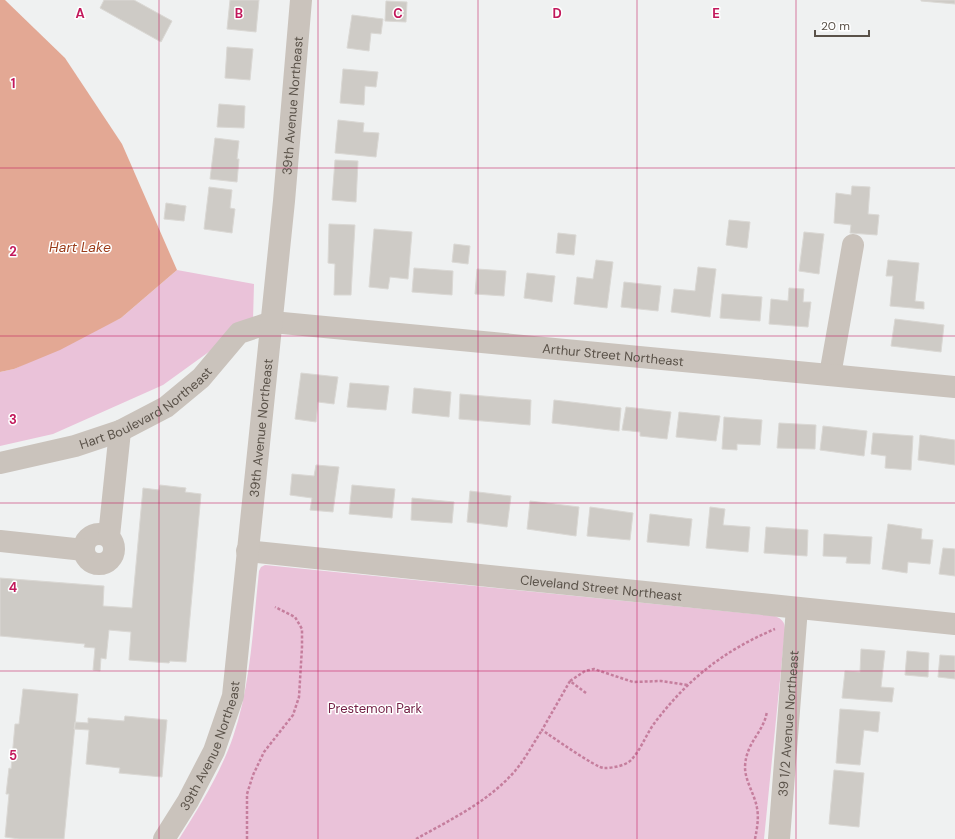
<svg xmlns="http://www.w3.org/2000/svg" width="955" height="839" viewBox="0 0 955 839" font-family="'DM Sans',sans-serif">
<rect width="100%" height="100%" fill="#eff1f1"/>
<path fill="#eac2d9" d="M177 270 254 284 253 320 163 385 53 434 0 446V372L14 369 121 318Z
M265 565 775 616C782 619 785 622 785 630L764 839H179C200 806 220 774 233 737 251 685 253 626 259 571L261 567Z"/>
<path fill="#e3a894" d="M0 0H5L65 58 122 144 177 270 121 318 60 350 14 369 0 372Z"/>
<path fill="#cecbc6" stroke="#dad8d4" d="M104 0H134L172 21 161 42 100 8Z
M230 0H259L256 32 227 29Z
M921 0H955V4L921 1Z
M386 1 407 2 406 22 385 21Z
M352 15 383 19 381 34 371 33 369 51 347 48Z
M227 47 253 49 250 80 225 78Z
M343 69 378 72 376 87 365 86 364 105 340 103Z
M219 104 245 106 244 128 217 127Z
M338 120 364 123 363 132 379 133 376 157 335 153Z
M215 138 239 141 237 159H239L237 182 210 179Z
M335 160 358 161 356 202 332 200Z
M852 186 870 187 868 214 879 215 877 235 850 233 851 225 834 223 836 193 851 195Z
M209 187 232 190 230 208 235 209 232 233 204 229Z
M166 203 186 206 184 221 164 219Z
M729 220 750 222 747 248 726 245Z
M329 224 355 225 351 295H334L335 264 328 263Z
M374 229 412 232 408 279 390 277 388 289 369 287Z
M804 232 824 234 819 274 799 271Z
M558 233 576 235 574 255 556 253Z
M454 244 470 246 468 264 452 262Z
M596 260 613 262 607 308 574 304 577 277 593 279Z
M888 260 919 263 915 301 924 302V309L890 306 893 276H886Z
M698 267 716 269 710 317 671 312 674 289 695 291Z
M414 268 453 271 452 295 412 292Z
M477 269 506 271 504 296 475 294Z
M527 273 555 276 552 302 524 298Z
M624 282 661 286 658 311 621 307Z
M789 288 804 289 803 302H811L808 327 769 324 771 299 788 301Z
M722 294 762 297 760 321 720 318Z
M895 319 944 325 941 352 891 346Z
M301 373 338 377 334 404 318 402 316 422 295 419Z
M350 383 389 386 386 410 347 407Z
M414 388 451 392 449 417 412 413Z
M460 394 531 400 530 425 459 419Z
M554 400 621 408 619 431 552 423Z
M626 407 671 412 667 439 640 436V432L622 430Z
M679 412 720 416 716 441 676 437Z
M724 417 762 420 760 445 737 444V450L722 449Z
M779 423 816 425 815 449 777 448Z
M823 426 867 431 864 456 820 450Z
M873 433 913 436 911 470 885 468 886 456 871 454Z
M920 435 955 440V465L918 460Z
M316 465 339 467 333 512 310 510 312 498 290 495 292 474 314 476Z
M160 485 186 488 185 492 201 494 186 662 170 661 169 663 129 660 131 632 109 630 106 659 101 658 100 671 93 670 95 648 84 647 85 644 0 636V578L104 586 103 606 132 608 143 488 159 490Z
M352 485 395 489 392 518 349 514Z
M470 491 511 496 507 527 467 522Z
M412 498 454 502 452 523 411 520Z
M530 501 579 507 576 536 527 529Z
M590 507 633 513 630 540 587 536Z
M710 507 725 509 723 525 750 527 748 552 706 548Z
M650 514 692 519 689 546 647 542Z
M888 524 922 529 921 539 933 540 930 564 908 562 907 573 882 569Z
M766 527 808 530 807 556 764 553Z
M824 534 872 537 870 564 846 563 847 557 823 556Z
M943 548 955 549V576L939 574Z
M861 649 885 651 881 687 894 688 892 702 842 698 845 671 860 672Z
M907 651 929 653 928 677 905 675Z
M940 655 955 656V679L938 677Z
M23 689 78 694 64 839H19L5 837 9 794H6L9 768 11 769 15 724H19Z
M840 709 880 712 878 732 864 730 860 765 836 763Z
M125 716 167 720 162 777 119 773 120 768 86 764 89 730 74 729 75 722 88 723V718L124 721Z
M834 770 864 773 859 827 829 824Z"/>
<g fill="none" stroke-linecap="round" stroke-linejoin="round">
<path stroke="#c57e9d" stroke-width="2.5" stroke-dasharray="3 2" stroke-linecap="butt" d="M570 681 585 671 594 669 633 682 661 681 688 685
M586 693 570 681 542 730C551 736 596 768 604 768 612 768 626 766 632 759 642 748 647 732 656 721 689 678 725 650 775 629
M247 839V794L253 775 264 752 293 715 299 697 302 647V629L295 617 275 607
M416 839C450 820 488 802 515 771 525 759 533 744 542 730
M755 839C757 829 759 818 757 808 755 795 745 781 745 767 746 741 764 733 767 711"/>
<g stroke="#cac3bc" stroke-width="22">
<path d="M830 375 853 245"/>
<path id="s1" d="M0 463 75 446 120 431 166 407 201 378 239 333 272 322 955 387"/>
<circle cx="99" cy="549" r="15"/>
<path d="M109 536 120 431"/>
<path d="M0 541 84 550"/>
<path id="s2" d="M247 551 955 624"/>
<path id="s3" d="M164 839 188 801 214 751 233 696 284 201 301 0"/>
<path id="s4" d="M779 839 797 608"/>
</g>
</g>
<path fill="none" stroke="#c2185b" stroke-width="1" stroke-opacity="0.55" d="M159 0V839M318 0V839M478 0V839M637 0V839M796 0V839M0 168H955M0 336H955M0 503H955M0 671H955"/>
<g text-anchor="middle" stroke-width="3" stroke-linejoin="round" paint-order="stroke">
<g font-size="13" fill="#5a5249" stroke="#fff">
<text dy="5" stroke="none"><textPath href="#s3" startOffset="753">39th Avenue Northeast</textPath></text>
<text dy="5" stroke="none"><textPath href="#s1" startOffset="658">Arthur Street Northeast</textPath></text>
<text dy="5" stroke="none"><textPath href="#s1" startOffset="158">Hart Boulevard Northeast</textPath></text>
<text dy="5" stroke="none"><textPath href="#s3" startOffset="429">39th Avenue Northeast</textPath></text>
<text dy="5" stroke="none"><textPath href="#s2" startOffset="356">Cleveland Street Northeast</textPath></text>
<text dy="5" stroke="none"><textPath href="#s4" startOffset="116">39 1/2 Avenue Northeast</textPath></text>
<text dy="5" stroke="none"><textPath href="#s3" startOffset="105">39th Avenue Northeast</textPath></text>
</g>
<g font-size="13" fill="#742146" stroke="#fff">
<text x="375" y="713">Prestemon Park</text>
</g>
<g font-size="14" font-style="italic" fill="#9b3d1b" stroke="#fff">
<text x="80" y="252">Hart Lake</text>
</g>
</g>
<g font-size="13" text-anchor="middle" font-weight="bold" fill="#c2185b" stroke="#fff" stroke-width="3" stroke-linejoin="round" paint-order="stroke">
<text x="80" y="18">A</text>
<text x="239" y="18">B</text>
<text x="398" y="18">C</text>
<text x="557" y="18">D</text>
<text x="716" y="18">E</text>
<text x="13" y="88">1</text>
<text x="13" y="256">2</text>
<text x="13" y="424">3</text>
<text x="13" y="592">4</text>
<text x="13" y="760">5</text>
</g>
<path d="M815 30v6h54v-6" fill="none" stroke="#5a5249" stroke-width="2"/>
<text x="821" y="30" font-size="12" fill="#5a5249" stroke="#ffffff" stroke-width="3" paint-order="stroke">20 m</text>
</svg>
